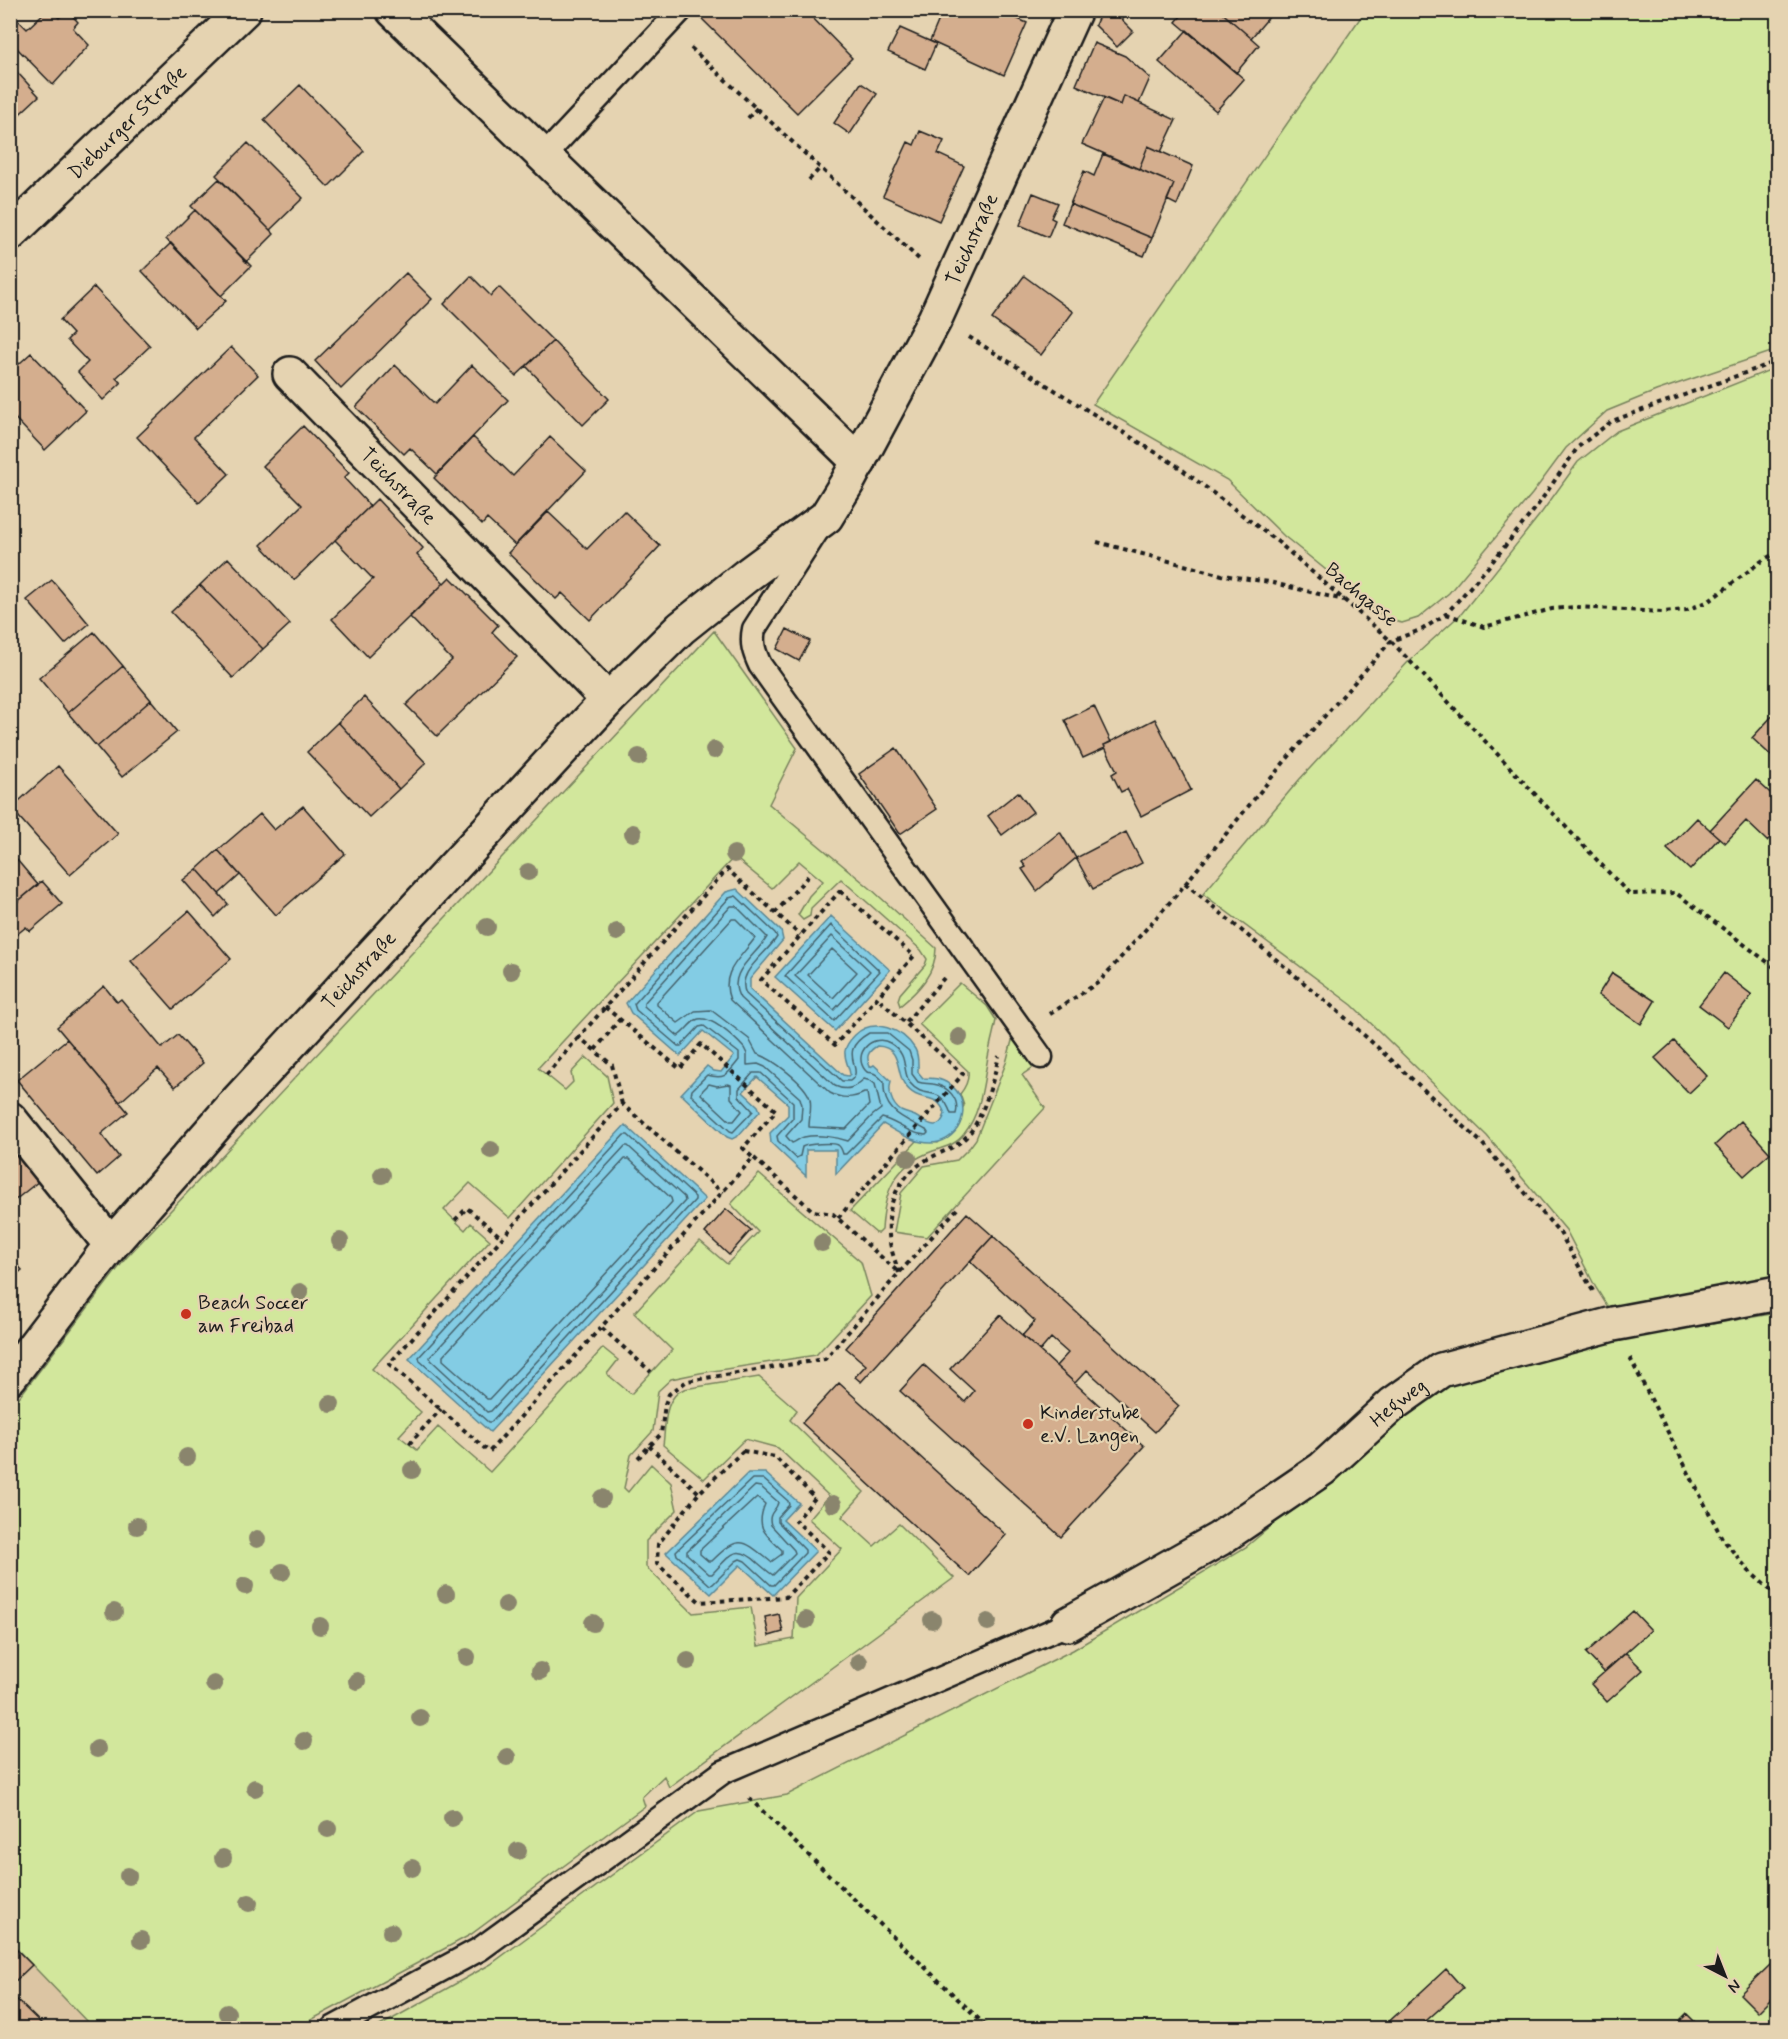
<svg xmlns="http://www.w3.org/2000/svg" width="1788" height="2039" viewBox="0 0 1788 2039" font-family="Mynerve,sans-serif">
<rect width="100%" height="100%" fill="#e5d3b1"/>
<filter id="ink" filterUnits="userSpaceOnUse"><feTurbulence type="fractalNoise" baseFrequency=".0167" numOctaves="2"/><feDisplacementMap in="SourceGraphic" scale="12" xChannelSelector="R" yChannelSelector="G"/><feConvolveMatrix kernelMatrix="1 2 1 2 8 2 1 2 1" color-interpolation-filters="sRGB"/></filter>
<g filter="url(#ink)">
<path fill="#dcc5a3" d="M10 1943 32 1965 93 2028H11Z"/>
<path fill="#d2e79c" stroke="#77825c" stroke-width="1.5" d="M1365 11H1777V350L1656 391 1607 411 1566 448 1532 494 1449 593 1418 618 1402 623 1388 620 1284 536 1227 480 1093 404Z
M1777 367V1280L1613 1315 1596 1288 1566 1230 1487 1136 1352 1005 1203 894 1299 780 1409 661 1462 613 1542 512 1578 462 1617 431Z
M714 631 797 748 769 804 870 888 936 948C936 973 918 991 900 1006L898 1000 900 994 925 965 927 959 921 950 841 879 811 908 810 916 803 920 798 915 809 896 823 881 799 861 772 888 734 857 538 1068 565 1090 573 1082 571 1073 586 1057 607 1076 613 1103 510 1218 470 1183 444 1210 465 1230 471 1223 490 1240 372 1369 421 1412 399 1436 417 1450 438 1427 490 1472 603 1348 618 1360 607 1374 631 1394 672 1350 634 1313 700 1241 727 1264 758 1232 731 1204 759 1174 861 1262 871 1296 816 1355 700 1373 671 1379 658 1391 653 1431 631 1455 624 1488 628 1492 651 1464 671 1483 677 1510 646 1541V1567L693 1613 751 1607 758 1646 794 1639 796 1598 842 1549 809 1519 829 1496 778 1448 745 1439 704 1479 663 1445C666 1425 663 1398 684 1389L759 1377 797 1410 790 1420 864 1492 842 1517 874 1546 899 1524 954 1578 669 1787 664 1776 642 1797 645 1806 470 1935 296 2028H93L11 1943 10 1409 126 1258Z
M960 983 987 1006 996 1020C994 1031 991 1041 989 1052 983 1080 983 1110 964 1134 956 1145 944 1147 933 1151 894 1165 884 1192 882 1230L879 1233H876L850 1211 918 1140 938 1143 964 1106 960 1094C965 1088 969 1079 968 1071L919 1024Z
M1016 1026 1038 1064 1022 1075 1045 1108 927 1237 894 1232 901 1193 924 1166 957 1160 970 1147 976 1139 1006 1063Z
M1777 1313V2028H376L491 1964 699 1811 787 1795 1073 1650 1246 1547 1433 1390 1593 1344Z"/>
<path fill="#83cce4" stroke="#5a8694" stroke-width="1.5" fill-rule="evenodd" d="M737 889 781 931 783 940 750 979V989L843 1075 848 1076 850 1074C849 1066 844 1060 845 1051 846 1045 850 1040 855 1035 873 1017 903 1029 915 1049 919 1056 918 1064 918 1072L923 1078C932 1078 941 1078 949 1084 972 1099 965 1135 939 1142 920 1147 898 1133 883 1124L836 1174V1150H806V1176L771 1143 770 1133 788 1115V1104L757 1077 743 1092 758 1106 760 1111 738 1136 732 1139 727 1137 681 1094 707 1066 714 1071 721 1072 734 1056 703 1031 680 1056 631 1013 626 1003 726 892ZM877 1046C903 1047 895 1072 905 1085 920 1106 936 1089 945 1114 939 1134 926 1122 915 1116 910 1114 905 1113 901 1111 891 1104 888 1091 891 1081L874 1065 870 1067C866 1057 867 1052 877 1046Z
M831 916 890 970 835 1031 775 977Z
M625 1125 705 1199 490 1432 409 1359Z
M748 1473H765L799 1503 783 1520 816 1551 773 1595 740 1565 711 1594 666 1553Z"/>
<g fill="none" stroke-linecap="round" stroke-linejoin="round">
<path stroke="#45626c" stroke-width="1.5" d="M736 896 775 933 777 937C767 954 735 972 746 994L842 1081H850C867 1069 834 1053 869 1033H887L909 1051 912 1060V1074L918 1082C924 1084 927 1083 933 1084 948 1086 960 1099 956 1114H951C940 1082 925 1102 910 1083 901 1070 910 1055 890 1043 873 1033 852 1053 865 1070 869 1075 868 1071 873 1073 877 1074 881 1079 884 1082 882 1112 904 1118 926 1130L928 1133 926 1135C908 1134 896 1121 882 1118L846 1154H843C842 1150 841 1147 838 1145 833 1142 807 1144 802 1147L800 1156 796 1158 778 1141 777 1136 793 1118V1102L761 1073H753L739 1089V1096L753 1111 733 1132 730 1131 691 1095 692 1090 707 1075C725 1080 727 1075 739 1060V1053L704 1026 699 1027 681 1046H678L636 1010 634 1004 729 898Z
M731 906H736L767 937C756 956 725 973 740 998L835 1086C848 1092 855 1087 864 1079L871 1081 875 1084 881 1109 873 1115 848 1141C836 1137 818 1134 804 1137 799 1138 796 1142 792 1143L786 1136 801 1119 802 1105 800 1098 765 1067 758 1064 747 1065V1054L744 1048C735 1038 709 1013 696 1020 689 1024 685 1032 678 1036L644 1006V1003Z
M736 919 755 938C741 958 719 972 730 1000L830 1093C842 1099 852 1099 864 1093H867L869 1105 846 1129 809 1127C809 1118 812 1108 810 1099 806 1084 772 1058 757 1054L749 1039 711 1010 695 1011 678 1023 657 1005V1002L732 919Z
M831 925 880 971 834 1021 785 976Z
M832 936 870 971 834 1010 795 976Z
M832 949 857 972 833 998 808 975Z
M709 1084 717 1086 728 1084 731 1085V1098L742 1111 734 1121H730L701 1094 702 1091Z
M624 1135H628L695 1197V1200L491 1422H488L420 1361 419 1357Z
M625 1146H628L684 1197 685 1201 491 1411 487 1412 431 1360 430 1357Z
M625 1159H629L671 1198 672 1202 490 1399H487L443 1360V1356Z
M752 1479H763L788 1501 789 1505 778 1517V1522L805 1550V1553L774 1585H771L745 1561 740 1559 736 1561 713 1584 710 1585 677 1555 676 1551Z
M755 1486 761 1487 778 1502C777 1511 767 1512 771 1525L794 1550 795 1553 773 1575C768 1572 763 1567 758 1563 736 1542 730 1556 712 1574H709L687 1554V1551Z
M757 1497 765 1504C755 1528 765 1534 782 1550V1554L771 1562C744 1540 740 1533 712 1561H708L700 1554V1550Z"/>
</g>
<path fill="#d4ae8e" stroke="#1c1c1c" stroke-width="1.5" d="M47 10H51L59 18 67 10 78 22 73 28 89 45 53 85 12 43 16 40 10 35V27L18 20 27 29Z
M693 10H805L852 58 797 113Z
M943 10H957L969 16 971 10H998L1027 23 1004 75 930 41Z
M1102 10H1112L1133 31 1117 47 1095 25Z
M1186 10H1219L1259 45 1236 73 1176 22Z
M1219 10H1275L1251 38Z
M900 28 936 44 925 69 888 52Z
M1187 30 1244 79 1216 111 1159 62Z
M1094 43 1125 56 1150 78 1139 103 1124 96 1121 105 1076 85Z
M16 71 39 96 10 123V75Z
M861 83 877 94 850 134 834 123Z
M300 85 364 151 328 187 264 120Z
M1124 96 1176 120 1161 152 1148 146 1139 169 1082 144 1104 98 1121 105Z
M920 131 944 141 938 154 964 166 939 221 883 196 908 142 914 145Z
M248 143 303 198 270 230 216 175Z
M1148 146 1193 166 1177 205 1167 200 1174 184 1139 169Z
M1103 154 1174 184 1152 238 1070 204 1084 171 1094 176Z
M219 179 274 234 246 262 191 206Z
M1033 193 1058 203 1051 218 1055 220 1048 237 1020 225Z
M1070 204 1152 238 1144 256 1062 223Z
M195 210 251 266 221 296 166 239Z
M171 243 226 301 196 328 142 271Z
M406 273 432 299 341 389 315 361Z
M471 276 491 296 499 287 553 341 516 376 444 304Z
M1024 276 1073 312 1041 355 992 319Z
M94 287 150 346 116 378 121 383 103 400 78 372 88 362 67 340 73 334 60 320Z
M553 341 609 399 583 425 526 366Z
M231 347 258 375 194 437 229 474 199 503 137 437Z
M31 353 86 411 45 450 10 413V372Z
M395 365 435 404 472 365 508 400 437 474 410 448 404 454 356 407Z
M303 426 349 473 344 478 370 506 294 580 261 545 302 505 263 466Z
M473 437 513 476 550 437 586 471 515 545 487 519 482 525 434 478Z
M377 499 423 548 417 555 444 583 368 657 332 619 373 579 335 540Z
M624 511 660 546 590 620 562 593 556 599 508 553 548 512 587 549Z
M228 558 290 624 263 649 200 585Z
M450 577 498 625 492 632 517 657 437 736 406 705 452 660 410 617Z
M52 580 89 624 65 644 27 600Z
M200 585 263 649 233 678 171 612Z
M787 629 810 641 799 661 777 649Z
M94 632 123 666 68 713 39 678Z
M123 666 151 700 97 747 68 713Z
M364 697 426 763 399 789 338 722Z
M151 700 177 732 122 777 97 747Z
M1094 706 1111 742 1104 745 1105 748 1083 758 1065 720Z
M1774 714 1778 717V762L1752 738Z
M1155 719 1191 790 1141 816 1127 789 1121 792 1112 774 1117 771 1104 745Z
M338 722 399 789 369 817 307 752Z
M896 748 937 809 900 834 859 774Z
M58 766 118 834 70 875 11 808Z
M1756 780 1778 800V830L1767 841 1746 821 1725 843 1710 830Z
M1018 792 1033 812 1002 835 988 816Z
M303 806 345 854 276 915 218 850 260 814 274 830Z
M1697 818 1719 838 1690 870 1667 849Z
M1060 832 1076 858 1037 891 1022 869 1026 867 1022 862Z
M1126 832 1142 863 1093 889 1076 858Z
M218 850 240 875 219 894 197 869Z
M17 860 38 885 10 908V865Z
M197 869 228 904 215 917 183 880Z
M42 881 62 904 30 931 26 927 10 940V908Z
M189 911 231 959 173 1009 131 961Z
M1612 973 1655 1001 1641 1024 1598 995Z
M1724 973 1752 995 1728 1027 1699 1005Z
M104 986 117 1002 121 999 162 1048 178 1035 203 1063 175 1087 158 1068 120 1102 57 1027Z
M67 1039 128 1112 101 1134 119 1157 97 1176 17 1080Z
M1674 1041 1707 1076 1689 1093 1655 1058Z
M1741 1121 1770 1153 1744 1176 1715 1145Z
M10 1146 39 1181 10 1204Z
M726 1209 751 1230 729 1255 705 1233Z
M967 1213 993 1236 861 1382 855 1377 866 1365 846 1348Z
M993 1236 1179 1406 1155 1432 1087 1370 1075 1383 1056 1366 1068 1353 1051 1338 1040 1351 1022 1336 1035 1321 970 1261Z
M10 1257 22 1270 10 1280Z
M1000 1315 1144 1446 1061 1537 900 1391 924 1365 965 1402 974 1391 950 1369Z
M839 1383 1006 1535 969 1576 802 1423Z
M1633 1611 1651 1630 1604 1672 1586 1653Z
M779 1614 783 1632 769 1636 765 1617Z
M1626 1653 1643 1670 1607 1702 1591 1684Z
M10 1943 32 1965 10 1986Z
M1771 1964 1778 1971V1992L1758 2012 1740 1994Z
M1446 1969 1463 1988 1418 2028H1382Z
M12 1995 46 2028H10V1997Z
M1687 2014 1701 2028H1673Z"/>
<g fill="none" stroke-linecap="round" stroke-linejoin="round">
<defs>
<path id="lane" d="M544 156 681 10
M817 531 754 629C751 643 754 652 760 665L1041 1057
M333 2028 480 1949 723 1772 1068 1624"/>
<g id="street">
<path d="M393 10 859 462"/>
<path id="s1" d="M290 374 608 700"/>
<path d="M10 1119 111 1245"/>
<path id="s2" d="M10 1377 111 1245 231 1108 608 700 681 628 746 576 826 517 847 483 935 319 1075 10"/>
<path id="s3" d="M1068 1624 1219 1539 1322 1469 1393 1404 1441 1370 1613 1324 1778 1293"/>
</g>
<g id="secondary">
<path id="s4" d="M10 234 244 10"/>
</g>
</defs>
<use href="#lane" stroke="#1c1c1c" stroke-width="27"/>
<use href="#street" stroke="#1c1c1c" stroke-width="38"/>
<use href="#secondary" stroke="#1c1c1c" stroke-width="38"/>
<path stroke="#1c1c1c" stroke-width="4" stroke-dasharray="4.5 4.5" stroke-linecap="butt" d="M691 48 921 261
M748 118 757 108
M809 180 821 167
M969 337 1176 465 1278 542 1391 641 1629 894 1676 893 1778 970
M1097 542 1222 575 1269 582 1344 600
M1446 614 1484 627 1552 609 1576 607 1662 612 1687 610 1709 601 1763 560 1774 554 1778 555
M10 815 15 821
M1185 883 1341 1014 1481 1142 1560 1233 1593 1291
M840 891 914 956 835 1045 761 980Z
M775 913 809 875
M605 1007 680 1069 701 1044 776 1111 743 1148 753 1158 489 1452 389 1364 622 1104 723 1193
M1050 1014 1099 982 1178 893 1285 761 1391 641 1423 629 1446 614 1488 567 1535 509 1578 447 1612 421 1778 361
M906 1022 944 978
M595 1050 620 1019
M546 1075 579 1037
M622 1104 612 1065 579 1037 727 869 800 935
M754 1158 813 1211 833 1214 898 1272
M838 1218 963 1074 877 998
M455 1220 467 1208 502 1238
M899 1273C895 1260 889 1246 889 1233 887 1203 898 1179 923 1162 935 1154 951 1150 963 1140 982 1124 993 1081 999 1056
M602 1328 651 1372
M1630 1358 1722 1538 1749 1571 1778 1597
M409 1444 441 1409
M649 1446 699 1493
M743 1451 775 1457 815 1498 796 1521 829 1552 786 1597 700 1602 657 1564 658 1544 699 1493Z
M638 1458 661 1434 665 1404 669 1394 687 1381 825 1359 899 1273 957 1209
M749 1798 988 2028"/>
<use href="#lane" stroke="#e5d3b1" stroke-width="22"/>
<use href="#street" stroke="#e5d3b1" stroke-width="33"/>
<use href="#secondary" stroke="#e5d3b1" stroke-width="33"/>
</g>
<g fill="#8a856d">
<circle cx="714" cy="750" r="9"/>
<circle cx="639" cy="757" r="9"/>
<circle cx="633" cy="833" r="9"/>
<circle cx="734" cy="854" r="9"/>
<circle cx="528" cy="872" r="9"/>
<circle cx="487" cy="927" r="9"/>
<circle cx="617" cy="932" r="9"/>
<circle cx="511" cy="971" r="9"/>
<circle cx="959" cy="1037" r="9"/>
<circle cx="491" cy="1150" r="9"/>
<circle cx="908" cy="1158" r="9"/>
<circle cx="382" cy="1175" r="9"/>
<circle cx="340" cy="1241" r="9"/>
<circle cx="822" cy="1243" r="9"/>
<circle cx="300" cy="1292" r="9"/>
<circle cx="331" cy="1404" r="9"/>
<circle cx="187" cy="1457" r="9"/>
<circle cx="412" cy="1470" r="9"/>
<circle cx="602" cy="1498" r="9"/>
<circle cx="833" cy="1504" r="9"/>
<circle cx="137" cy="1526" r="9"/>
<circle cx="257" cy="1539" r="9"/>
<circle cx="282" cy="1572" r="9"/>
<circle cx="245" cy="1586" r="9"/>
<circle cx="446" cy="1594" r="9"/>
<circle cx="506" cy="1605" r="9"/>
<circle cx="114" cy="1612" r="9"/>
<circle cx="806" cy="1620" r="9"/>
<circle cx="932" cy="1620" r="9"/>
<circle cx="988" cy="1622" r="9"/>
<circle cx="593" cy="1623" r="9"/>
<circle cx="320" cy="1626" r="9"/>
<circle cx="467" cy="1657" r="9"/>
<circle cx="688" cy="1661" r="9"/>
<circle cx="859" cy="1662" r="9"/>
<circle cx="540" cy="1671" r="9"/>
<circle cx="357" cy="1681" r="9"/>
<circle cx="214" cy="1684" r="9"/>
<circle cx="420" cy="1718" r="9"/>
<circle cx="304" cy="1741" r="9"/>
<circle cx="97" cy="1749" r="9"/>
<circle cx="507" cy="1757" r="9"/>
<circle cx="255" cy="1788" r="9"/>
<circle cx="452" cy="1818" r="9"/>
<circle cx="328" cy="1829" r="9"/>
<circle cx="518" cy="1851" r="9"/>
<circle cx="223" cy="1858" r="9"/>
<circle cx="412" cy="1868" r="9"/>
<circle cx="128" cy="1876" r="9"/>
<circle cx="249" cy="1903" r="9"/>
<circle cx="391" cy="1932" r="9"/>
<circle cx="141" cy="1940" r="9"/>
<circle cx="227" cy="2013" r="9"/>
</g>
</g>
<g fill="#c8321e" stroke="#e5d3b1" stroke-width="2">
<circle cx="186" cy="1314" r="6"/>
<circle cx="1028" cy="1424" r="6"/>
</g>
<g text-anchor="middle" stroke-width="4.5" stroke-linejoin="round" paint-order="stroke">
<g font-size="20" fill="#1c1c1c" stroke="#e5d3b1">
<text dy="7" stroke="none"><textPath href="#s4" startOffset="162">Dieburger Straße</textPath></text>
<text dy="7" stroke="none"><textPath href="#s2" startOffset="1503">Teichstraße</textPath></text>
<text dy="7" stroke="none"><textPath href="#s1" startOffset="156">Teichstraße</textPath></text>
<text transform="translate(1362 594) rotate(40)" y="7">Bachgasse</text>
<text dy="7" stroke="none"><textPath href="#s2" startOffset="536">Teichstraße</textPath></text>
<text dy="7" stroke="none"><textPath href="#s3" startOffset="399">Hegweg</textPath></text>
</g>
<g font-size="20" fill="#1c1c1c" stroke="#e5d3b1" text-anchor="start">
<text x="198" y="1309">Beach Soccer<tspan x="198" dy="23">am Freibad</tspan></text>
<text x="1040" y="1419">Kinderstube<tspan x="1040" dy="23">e.V. Langen</tspan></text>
</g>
</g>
<rect width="1788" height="2039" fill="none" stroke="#e5d3b1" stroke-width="36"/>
<rect x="18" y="18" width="1752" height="2003" fill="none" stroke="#1c1c1c" stroke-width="2" filter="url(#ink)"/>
<g transform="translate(1725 1976) rotate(138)" stroke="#e5d3b1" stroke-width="4.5" paint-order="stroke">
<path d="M0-4.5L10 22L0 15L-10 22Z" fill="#1c1c1c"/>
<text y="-9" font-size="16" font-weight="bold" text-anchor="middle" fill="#1c1c1c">N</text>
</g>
</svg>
